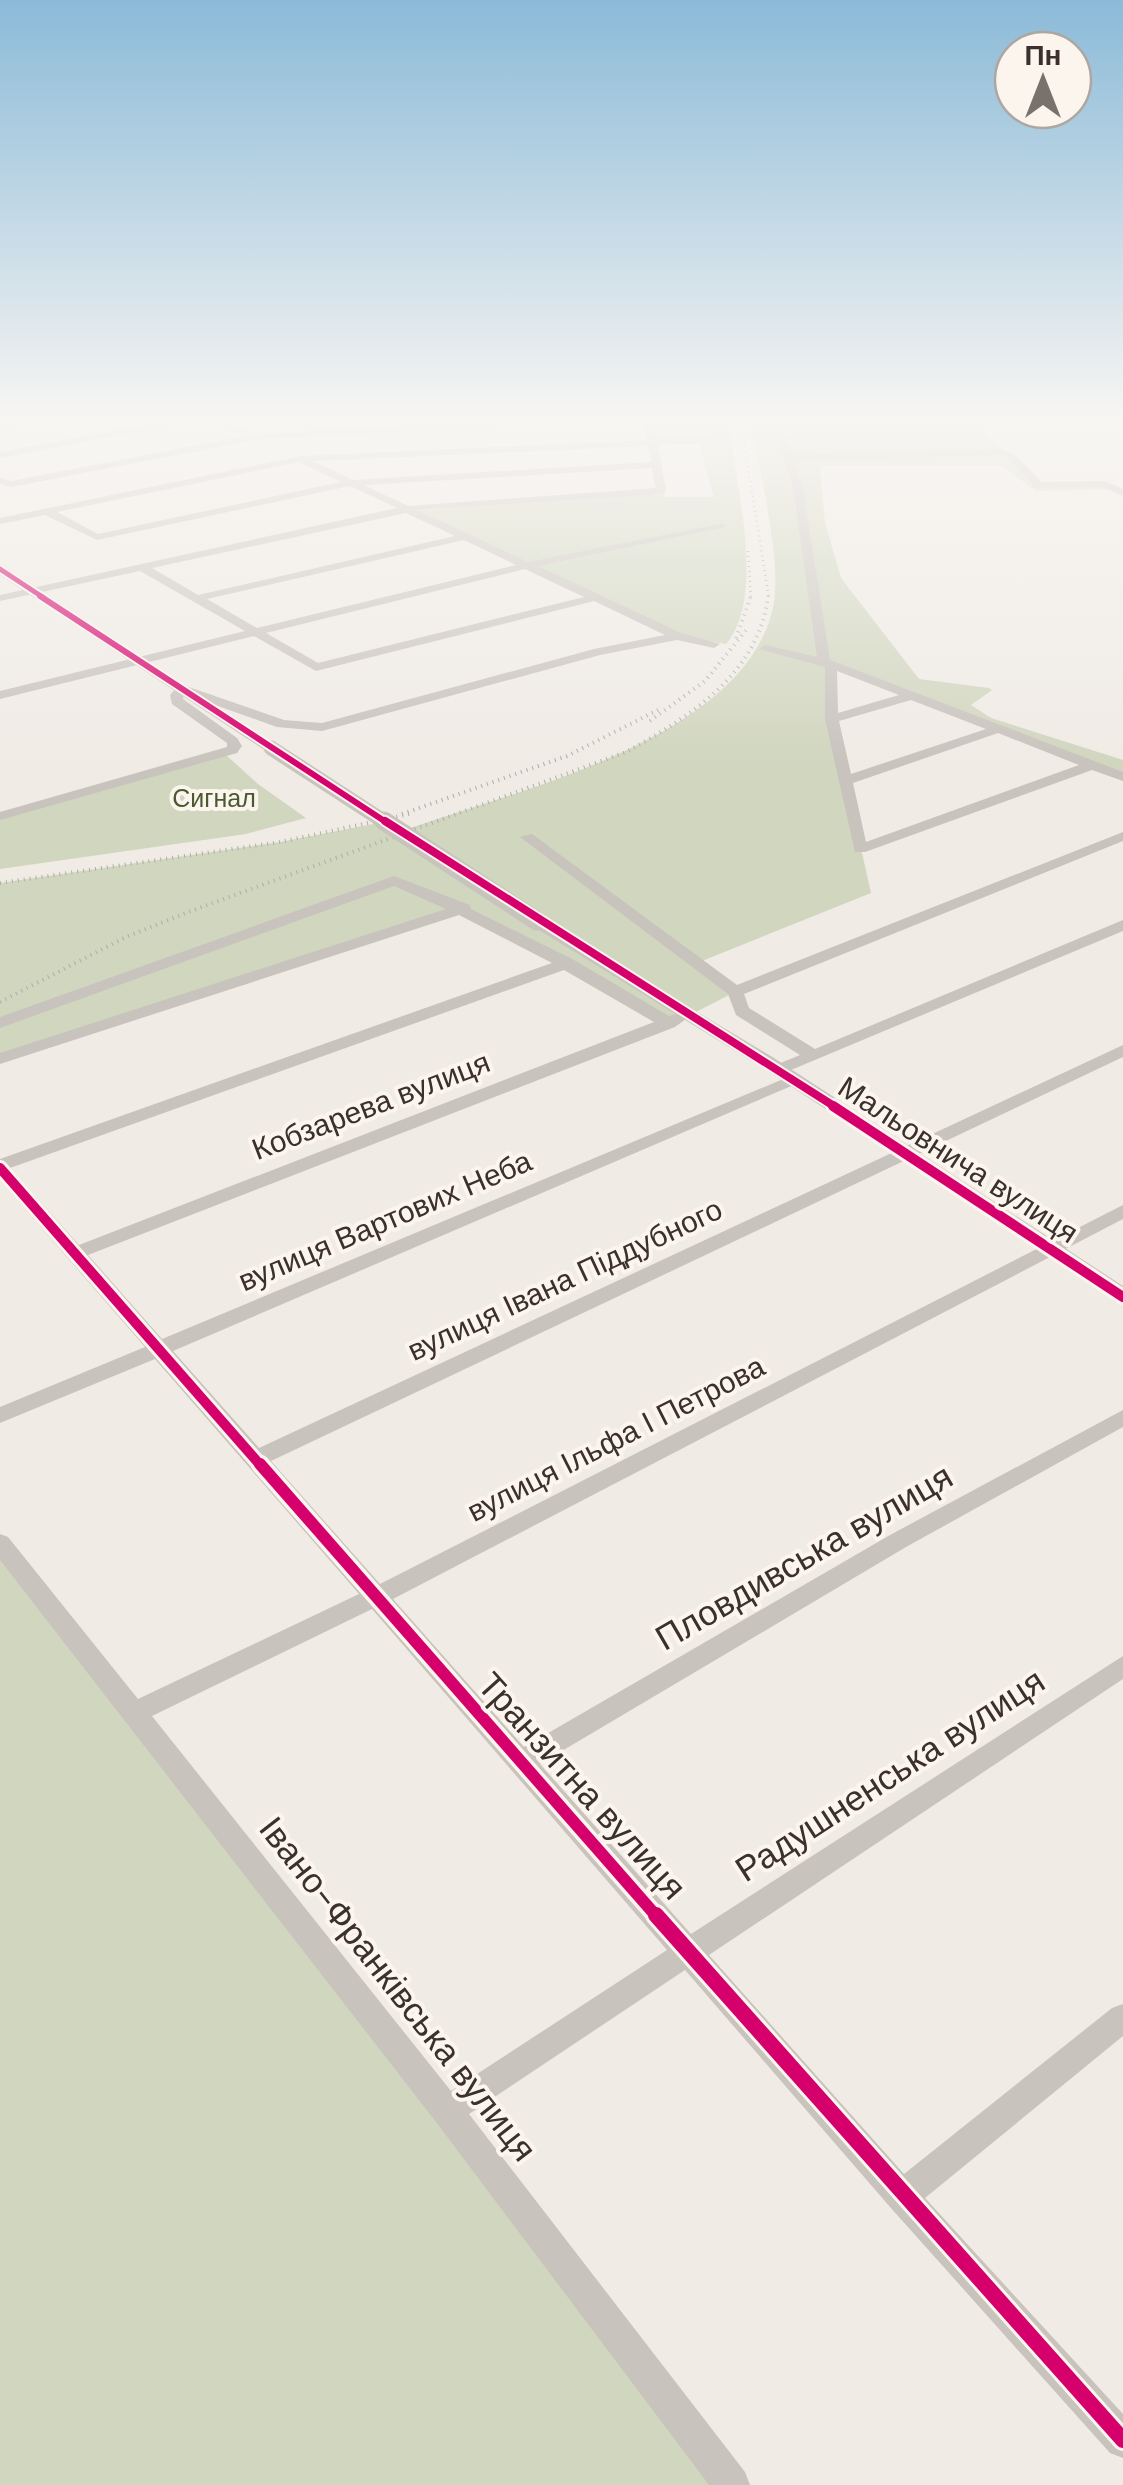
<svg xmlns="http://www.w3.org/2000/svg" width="1123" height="2485" viewBox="0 0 1123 2485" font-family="'DM Sans',sans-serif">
<rect width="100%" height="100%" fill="#f0ebe5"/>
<path fill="#d1d6bf" d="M651 417H727C735 477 767 597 726 644L692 639 412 511 638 492H663L665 497H714L700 447 703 440H654Z
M750 417H968L1037 483 1100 482 1113 489 1036 491 1001 465H820L825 523 841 578 919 679 989 688 992 690 971 705 991 718 1123 760V777L831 666 832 719 871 893 702 961 735 992 690 1015 658 1017 464 908 0 1059V883L280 842 384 822 400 832C509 792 745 741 773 607 783 561 758 467 750 417Z
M225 754 258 784 306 818 246 834 0 869V816Z
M0 1544 732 2485H0Z"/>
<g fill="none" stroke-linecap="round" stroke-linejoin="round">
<path fill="#c9c3be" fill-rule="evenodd" d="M37 417H58L0 430V424Z
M186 417H218L254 434 509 419 653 417 657 439 709 438 706 443 658 445 666 491 661 494 417 510 528 562 724 523V527L720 528 538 566 681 633 720 644 714 648 677 640 600 655 322 731 277 727 184 694 183 699 237 738 242 746 237 753 0 820V812L227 747V743L172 704 170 695 178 686H186L284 720 322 723 594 649 665 635 594 601 316 671 254 636 0 699V691L245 631 140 571 0 601V595L397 508 350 486 97 540 45 515 0 524V518L301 456 647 440 644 422 509 425 254 440 11 487 0 484V478L11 481 244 436 206 419 0 458V452ZM648 446 651 462 353 480 313 461ZM299 462 341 482 98 534 57 512ZM652 468 656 488 408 506 364 485ZM406 513 455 536 198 595 152 568ZM464 540 516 565 257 628 207 599ZM525 569 584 597 318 663 266 633Z
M785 417 781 421 792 455 999 449 1013 453 1042 482 1104 481 1123 489V496L1102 487H1035L1007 457 999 455 794 461 803 488 830 660 1123 772V781L1092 770 865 852H855L825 719V667L759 649 765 645 817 657 793 488 771 420ZM837 671 899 695 838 713ZM911 700 986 729 851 774 839 721ZM998 733 1079 765 866 842 853 783Z
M1123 832V841L744 994 749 1008 815 1049 1123 920V931L779 1075 770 1070 773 1066 800 1055 736 1015 728 994 520 837 532 834 737 985Z
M394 876 470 905 471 909 574 960 669 1016 677 1014 686 1019 675 1027 88 1255 162 1339 788 1077H800L803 1081 173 1351 259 1448 1123 1045V1057L271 1461 380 1584 1123 1205V1219L393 1599 524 1747 890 1535 1123 1410V1427L906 1547 540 1764 691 1934 1123 1656V1679L709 1955 904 2174 1112 2008 1123 2004V2036L925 2198 1123 2414V2458L1110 2453 890 2207 685 1970 469 2114 745 2472 750 2485H709L436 2122 0 1560V1534L8 1537 138 1699 359 1594 155 1359 0 1423V1407L145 1347 0 1180V1159L552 963 459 915 0 1064V1053L446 909 394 886 0 1028V1017ZM564 970 654 1022 79 1245 10 1168ZM372 1609 667 1950 451 2091 152 1716Z"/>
<path fill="#c9c3be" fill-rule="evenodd" d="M0 565 4 566 279 748 266 751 0 575Z
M537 916 774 1058 1123 1286V1304L760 1066 531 925V917Z"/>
<path stroke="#b1aca8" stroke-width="2.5" stroke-dasharray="1 4" stroke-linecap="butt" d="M740 417 769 598
M748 551 751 598"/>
<path stroke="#b1aca8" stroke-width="4" stroke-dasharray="1 5" stroke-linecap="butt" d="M736 638 751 596
M650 721 705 681 747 629
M402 814 567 756 660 709
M0 883 280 842 414 813
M0 1002 126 937 191 911 626 752C688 718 759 674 768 596"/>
<path stroke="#c9c3be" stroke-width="15" d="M271 748 388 824"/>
<path stroke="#c9c3be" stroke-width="19" d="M384 821 537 921"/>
<defs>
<path id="cycleway-far5" d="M0 569 44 598"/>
<path id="cycleway-far4" d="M40 596 389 824"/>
<path id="cycleway-far3" d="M385 821 837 1108"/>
<path id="cycleway-far2" d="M833 1106 1123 1297
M0 1168 262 1467"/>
<path id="cycleway-far1" d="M260 1464 658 1918"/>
<path id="cycleway" d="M656 1915 1123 2440"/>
</defs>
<use href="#cycleway-far5" stroke="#fbf5ee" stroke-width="9"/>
<use href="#cycleway-far4" stroke="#fbf5ee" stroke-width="10"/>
<use href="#cycleway-far3" stroke="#fbf5ee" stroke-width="12"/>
<use href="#cycleway-far2" stroke="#fbf5ee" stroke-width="16"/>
<use href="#cycleway-far1" stroke="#fbf5ee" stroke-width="19"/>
<use href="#cycleway" stroke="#fbf5ee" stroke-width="22"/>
<use href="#cycleway-far5" stroke="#d6006c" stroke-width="5"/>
<use href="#cycleway-far4" stroke="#d6006c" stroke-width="6"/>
<use href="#cycleway-far3" stroke="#d6006c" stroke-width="8"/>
<use href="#cycleway-far2" stroke="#d6006c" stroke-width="10"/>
<use href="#cycleway-far1" stroke="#d6006c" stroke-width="12"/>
<use href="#cycleway" stroke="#d6006c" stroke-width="16"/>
</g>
<linearGradient id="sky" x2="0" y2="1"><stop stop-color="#8bbad8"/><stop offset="0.55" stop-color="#f8f6f3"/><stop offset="1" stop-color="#f8f6f3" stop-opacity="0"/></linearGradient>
<rect width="1123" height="765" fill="url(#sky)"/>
<g text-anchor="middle" stroke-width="8" stroke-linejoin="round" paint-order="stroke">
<g font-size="25" fill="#4a5a2e" stroke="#fbf5ee">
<text x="214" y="807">Сигнал</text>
</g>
<g font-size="30" fill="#3b302b" stroke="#fbf5ee">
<text transform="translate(371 1106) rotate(-21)" y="10">Кобзарева вулиця</text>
<text transform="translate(958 1160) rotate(33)" y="10">Мальовнича вулиця</text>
<text transform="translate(385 1221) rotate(-23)" y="10">вулиця Вартових Неба</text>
<text transform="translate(565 1280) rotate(-25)" y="10">вулиця Івана Піддубного</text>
<text transform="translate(616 1439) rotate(-27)" y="10">вулиця Ільфа І Петрова</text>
</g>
<g font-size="35" fill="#3b302b" stroke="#fbf5ee">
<text transform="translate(804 1557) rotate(-30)" y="12">Пловдивська вулиця</text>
<text transform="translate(890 1775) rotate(-33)" y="12">Радушненська вулиця</text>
<text transform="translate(582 1786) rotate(48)" y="12">Транзитна вулиця</text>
<text transform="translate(398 1989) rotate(52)" y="12">Івано-Франківська вулиця</text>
</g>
</g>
<g transform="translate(1043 80)"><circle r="48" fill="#fbf5ee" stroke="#aea6a0" stroke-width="2.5"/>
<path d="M0-8L18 38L0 25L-18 38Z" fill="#7a716c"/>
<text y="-15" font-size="28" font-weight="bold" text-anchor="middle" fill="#3b302b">Пн</text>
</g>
</svg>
